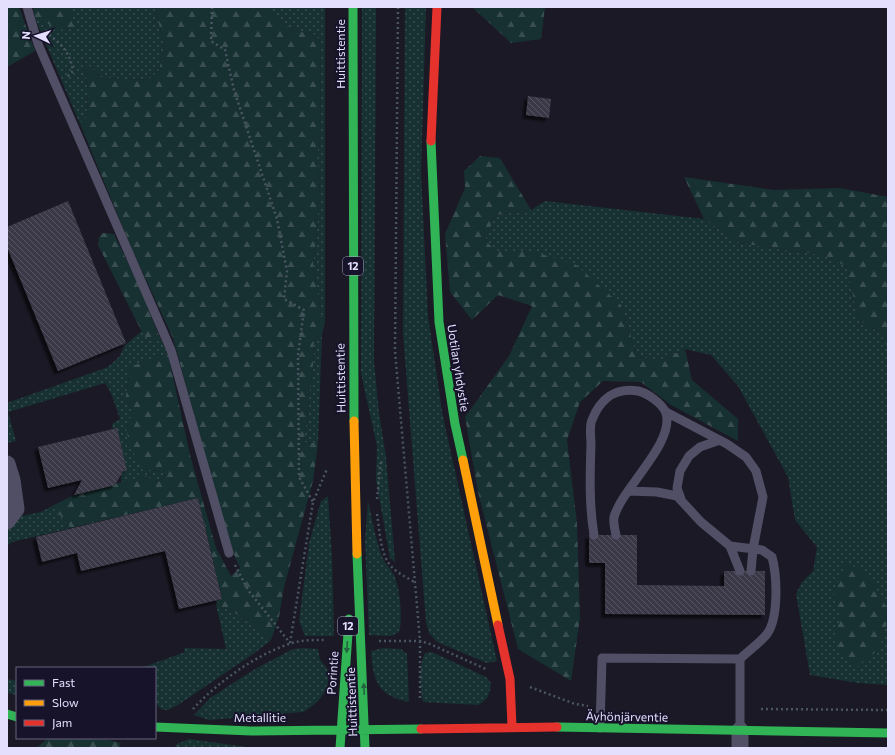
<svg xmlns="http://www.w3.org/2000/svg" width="895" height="755" viewBox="0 0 895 755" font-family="Commissioner,sans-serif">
<defs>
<pattern id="grass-dots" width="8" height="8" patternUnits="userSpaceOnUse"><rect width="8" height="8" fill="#173132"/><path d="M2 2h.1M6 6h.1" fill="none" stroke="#394e51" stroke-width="1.8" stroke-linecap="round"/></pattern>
<pattern id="forest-firs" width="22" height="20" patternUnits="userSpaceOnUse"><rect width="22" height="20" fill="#173132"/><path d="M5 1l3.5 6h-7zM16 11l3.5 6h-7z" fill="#394e51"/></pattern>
<pattern id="building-back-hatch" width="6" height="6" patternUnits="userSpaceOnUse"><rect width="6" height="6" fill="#3a3846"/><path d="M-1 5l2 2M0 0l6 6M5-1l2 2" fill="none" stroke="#565462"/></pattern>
<filter id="shadow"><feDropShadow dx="-3.5" dy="3.5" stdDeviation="1" flood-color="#0009"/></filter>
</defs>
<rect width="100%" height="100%" fill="#1a1925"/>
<path fill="url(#grass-dots)" d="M71 7H155L164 46 159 70 148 80 104 78 83 61 88 90 87 117 80 124 34 16 42 19 71 10Z
M264 7H325V323L322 319 313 264 317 230 320 182 317 156 320 132 321 41 312 33C292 33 278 19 264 7Z
M362 7H376L374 362 379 413 386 457 395 562 390 558 376 480 377 446 361 373Z
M405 7H426L421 172 428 316 443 417 497 661 487 663 437 642 429 633 426 622 403 334Z
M545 201 704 219 740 243 824 255 847 267 858 319 881 334 888 348V685L858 683 810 675 796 594 802 582 813 571 817 547 795 520 788 477 738 386 711 355 685 349 661 360 637 357 621 305 531 251H496L485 240 495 215 531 210Z
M142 331 145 336 157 339V331L168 354 129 376 125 401 137 409 131 420 141 469 158 471 168 475 157 481 145 476 122 483 112 424 120 419 111 393 105 383 8 412 16 441 7 443V403L108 367 119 357 125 345Z
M322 334 318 443 304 442 313 365 314 339Z
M328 496 332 555 334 636H305L299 621 303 590 309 543 321 501Z
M368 501C372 518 375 537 381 554 384 564 392 569 395 578 400 589 403 621 399 632L391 636 369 635 365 541Z
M52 506 71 528 12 542 7 546V519L41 512Z
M222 599 221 607 235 613 271 640 256 652 178 705C175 706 170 710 166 710 150 710 155 678 155 668H141L185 652 184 648 226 649 215 600Z
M304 648 318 649C319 653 319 659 321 661 323 665 326 665 327 669 333 688 319 703 303 712L209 720 194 715 210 698 255 669 293 649Z
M383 648 401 649 407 654 409 702C377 696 373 680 371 651Z
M432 652 486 677 491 683C490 694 488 700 478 705L423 702C420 687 418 667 425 653Z
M7 679 17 681V695L7 693Z
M189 739 254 748H174L177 744Z"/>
<path fill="url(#forest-firs)" d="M7 7H19L35 51 7 67Z
M33 7H71L75 29 59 30 34 16Z
M155 7H264C278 19 292 33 312 33L321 41 320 132 317 156 320 182 317 230 313 264 322 319 325 323 322 334 314 339 313 365 304 442 318 443 313 481 284 587 279 617 271 640 235 613 221 607 222 598 198 498 71 528 52 506 74 495 145 476 157 481 168 475 158 471 141 469 130 445 125 425 137 409 125 401 129 376 126 368 168 354 190 455 216 548 231 576 240 568 230 546 173 338 132 249 80 124 87 117 88 90 83 61 104 78 148 80 159 70 164 46Z
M472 7H545L541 39 511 43Z
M480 156 500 158 531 210 495 215 485 240 496 251H531L575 264 621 305 637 357 661 360 685 349 692 380 738 419V441L671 405 641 382 603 381 580 402 567 440 577 523 580 618 571 681 518 649 478 492 465 417 509 356 532 306 498 295 472 320 450 292 445 234 465 188 464 171Z
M684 177 774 190 840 188 888 197V348L881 334 858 319 847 267 824 255 740 243 704 219Z
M103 233 114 234 138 284 157 331V339L154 342 144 336 98 245 99 237Z
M847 562 870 576 888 611V619L880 648 855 669 833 639 841 618 833 592Z
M57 738 109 740 121 743 119 748H36L47 739Z"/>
<path fill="url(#building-back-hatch)" filter="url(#shadow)" d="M528 96 551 99 549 118 526 115Z
M68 201 126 343 58 371 7 247V227Z
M117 428 127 471H123L115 485 74 495 82 480 48 488 38 447Z
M198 498 222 599 179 609 165 551 81 571 77 553 42 562 36 537Z
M589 535H637V585L724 586V571H765V615L605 614V563H589Z"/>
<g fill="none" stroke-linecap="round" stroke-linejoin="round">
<path stroke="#4a5563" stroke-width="2.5" stroke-dasharray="2 3" stroke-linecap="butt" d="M212 7 211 41 225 50 234 90 277 219 287 271 284 299 304 310 298 355 299 477 313 502
M398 7 395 351 420 641V699
M49 35C62 44 71 55 73 71L66 78
M377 499 381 460
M377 514C380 531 380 559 395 570 401 575 408 578 414 582
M235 565 248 590 290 643
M379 641H420L430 644 488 670
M290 643 313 502 327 469
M530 687 575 704 588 706
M193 709C218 682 254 656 289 644 300 640 313 640 325 640
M761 709 888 710"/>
<path stroke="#504f65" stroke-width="9" d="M27 7 38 44 171 350 229 553
M666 412 727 444 746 457 756 471 763 497 753 549 751 571
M629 491 657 492 677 496 701 522 730 546 740 571
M681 499 677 488 680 471 689 456 700 447 720 440
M594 535C589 505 590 474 591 444 591 437 589 427 592 420 600 399 615 387 638 391 647 393 662 403 666 413 675 443 622 488 614 517 613 522 615 530 616 535
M730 546 762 550 772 557C777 575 779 618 767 634 760 643 748 651 740 659
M600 728 602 658 740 659V730"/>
<path stroke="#504f65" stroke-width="17" d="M7 464 12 480 16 509 7 521
M740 730V748"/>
<path stroke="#30b455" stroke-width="9" d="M353 7 354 421
M431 141 439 322 455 424 463 460
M357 554 365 748
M7 714 17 717
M155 727 251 731 421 729
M557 727 888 733
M340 748 349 619"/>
<path stroke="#ff9f0a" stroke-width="9" d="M354 421 357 554
M463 460 498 625"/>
<path stroke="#e5322d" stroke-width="9" d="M431 141 437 7
M498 625 510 679 512 727
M421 729 557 727"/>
</g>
<defs><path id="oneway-solid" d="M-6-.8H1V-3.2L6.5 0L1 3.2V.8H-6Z"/></defs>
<g fill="#246440">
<use href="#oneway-solid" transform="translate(347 647) rotate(94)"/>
<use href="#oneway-solid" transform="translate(364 689) rotate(-93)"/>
</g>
<g text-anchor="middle" stroke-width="4" stroke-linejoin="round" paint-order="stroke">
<g fill="#17132b" stroke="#a6a2be" stroke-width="1">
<rect x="343" y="257" width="20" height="18" rx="3"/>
<rect x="338" y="617" width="20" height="18" rx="3"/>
</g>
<g font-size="11" font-weight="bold" fill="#e3dffd">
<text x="353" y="270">12</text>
<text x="348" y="630">12</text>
</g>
<g font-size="12" fill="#e3dffd" stroke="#17132b">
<text transform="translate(341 54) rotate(-90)" y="4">Huittistentie</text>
<text transform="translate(458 368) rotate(81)" y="4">Uotilan yhdystie</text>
<text transform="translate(341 378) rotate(-91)" y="4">Huittistentie</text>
<text transform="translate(333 673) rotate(-86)" y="4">Porintie</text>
<text transform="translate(352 702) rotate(-92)" y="4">Huittistentie</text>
<text transform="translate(627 717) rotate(1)" y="4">Äyhönjärventie</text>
<text x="260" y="722">Metallitie</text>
</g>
</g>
<rect width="895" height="755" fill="none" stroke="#e3dffd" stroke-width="16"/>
<rect x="16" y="667" width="140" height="72" fill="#17132b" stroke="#69657f"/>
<rect x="24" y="680" width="20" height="6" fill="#30b455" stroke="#69657f"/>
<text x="52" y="687" font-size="12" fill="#e3dffd">Fast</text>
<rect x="24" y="700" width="20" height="6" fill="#ff9f0a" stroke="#69657f"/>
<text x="52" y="707" font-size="12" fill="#e3dffd">Slow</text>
<rect x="24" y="720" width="20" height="6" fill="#e5322d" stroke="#69657f"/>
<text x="52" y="727" font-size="12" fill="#e3dffd">Jam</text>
<g transform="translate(36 36) rotate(274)" stroke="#17132b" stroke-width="3" paint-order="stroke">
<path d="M0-3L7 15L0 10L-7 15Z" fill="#e3dffd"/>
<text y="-6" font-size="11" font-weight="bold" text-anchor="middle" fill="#e3dffd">N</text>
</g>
</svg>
